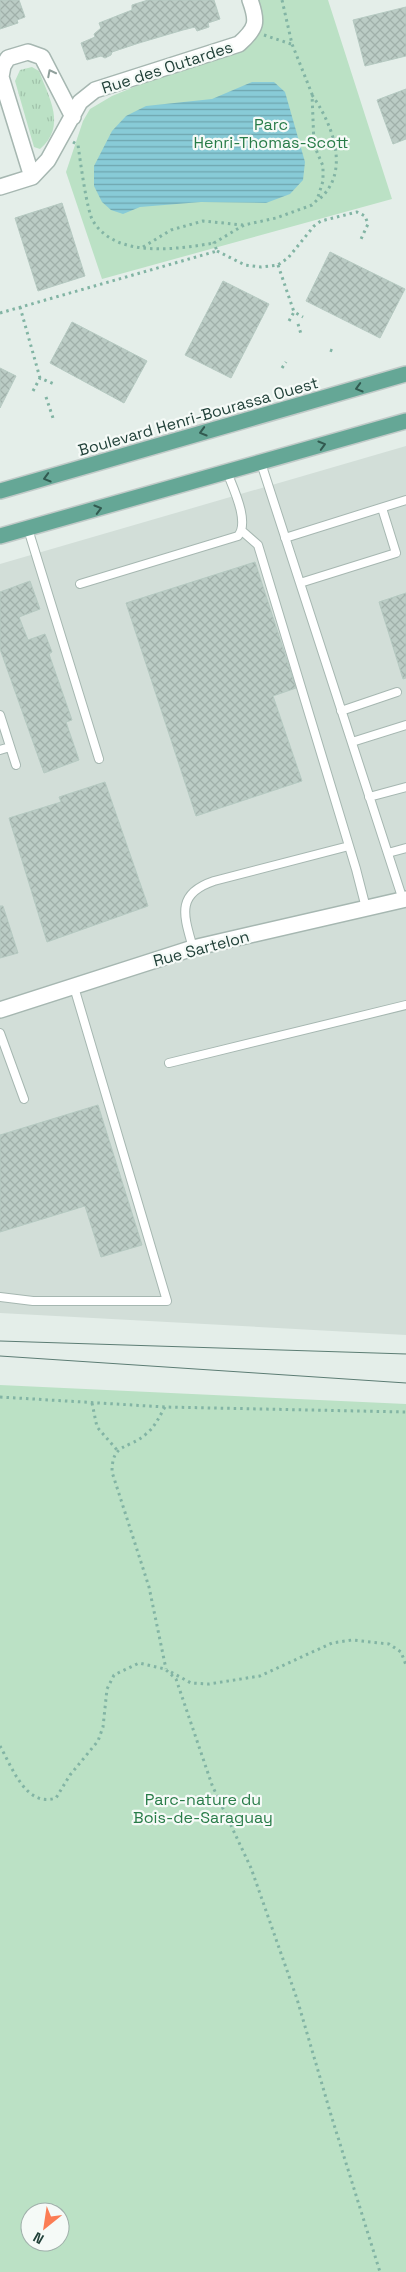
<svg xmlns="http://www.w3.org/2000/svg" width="406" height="2272" viewBox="0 0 406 2272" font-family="'Space Grotesk',sans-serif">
<defs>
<pattern id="grass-tufts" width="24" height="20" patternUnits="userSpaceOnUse" patternTransform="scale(1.25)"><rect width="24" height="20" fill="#bbe1c5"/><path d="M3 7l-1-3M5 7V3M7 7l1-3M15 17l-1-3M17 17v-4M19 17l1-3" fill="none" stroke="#a0c2aa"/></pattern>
<pattern id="water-rules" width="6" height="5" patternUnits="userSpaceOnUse" patternTransform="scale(1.25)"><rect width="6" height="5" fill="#88cbd7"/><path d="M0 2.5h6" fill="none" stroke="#6fa6af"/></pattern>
<pattern id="building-cross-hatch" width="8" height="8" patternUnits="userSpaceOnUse" patternTransform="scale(1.25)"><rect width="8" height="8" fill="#bbccc5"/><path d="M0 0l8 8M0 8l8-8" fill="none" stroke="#a0b0aa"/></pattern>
</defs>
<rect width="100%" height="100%" fill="#e4eee9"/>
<path fill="#d2ded8" d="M406 446V1335L0 1313V564Z"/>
<path fill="url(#grass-tufts)" d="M32 67 39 71C49 98 67 126 40 149L34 147 15 81 20 70Z"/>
<path fill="#bbe1c5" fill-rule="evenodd" d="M250 0H328L392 199 102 279 66 172 83 121 90 109 112 96 239 44 252 32Z
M0 1385 406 1404V2272H0ZM30 2212H60V2242H30Z"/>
<path fill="url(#water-rules)" d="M252 82H274L285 92 305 162 303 180 290 194 266 203 201 202 140 207 123 214 111 210 102 202 94 186V166L112 131 126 116 146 106 212 99Z"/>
<path fill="url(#building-cross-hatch)" stroke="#b5c9c1" d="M0 0H19L25 17 17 20 18 23 0 29Z
M148 0H214L220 19 208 23 209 27 197 31 195 27 183 30 139 43 112 52 111 55 105 58 101 56 87 60 81 43 95 37 94 34 101 28 99 23 132 10V5Z
M406 7V56L365 66 353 20Z
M406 89V139L393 144 377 100Z
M62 203 85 276 38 291 15 218Z
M330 252 405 289 380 338 306 301Z
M223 281 269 304 231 378 185 355Z
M72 322 147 361 124 403 50 363Z
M0 368 16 376 0 408Z
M255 562 296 688 273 696 302 781 196 816 126 603Z
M30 581 40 609 19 617 28 640 45 634 52 652 49 654 72 720 66 722 79 760 44 773 0 649V592Z
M406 593V678L403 679 379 602Z
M105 782 148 906 47 942 9 818 61 802 59 797Z
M0 906H3L18 953 0 958Z
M98 1105 142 1245 101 1257 85 1206 0 1232V1135Z"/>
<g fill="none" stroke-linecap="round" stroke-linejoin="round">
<defs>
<path id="lane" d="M261 463 403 900
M28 529 99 759
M242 531 258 545 356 869 366 908
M285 538 406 500
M300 583 396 553 382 508
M80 584 238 536C250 522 233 488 227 472
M341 711 397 692
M0 715 16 765
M352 742 406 725
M0 750 10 747
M369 797 406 787
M388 853 406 848
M193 948C184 916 175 894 214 881L349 846
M0 1033 24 1099
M169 1063 406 1005
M0 1297 33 1301H167L74 987"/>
<path id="street" d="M32 177 1 77 3 66 8 58 28 52 42 57 73 117
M0 187 32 177 48 160 80 102 95 90 239 44C257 28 258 22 250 0
M0 1010 193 948 406 899"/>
<path id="primary" d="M0 491 406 374
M0 536 406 421"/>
</defs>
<use href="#lane" stroke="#a6b7b1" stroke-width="10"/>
<use href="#street" stroke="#a6b7b1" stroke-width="18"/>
<use href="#primary" stroke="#c1cac8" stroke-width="18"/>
<path stroke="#82b4a4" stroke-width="3" stroke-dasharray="2.5 4" stroke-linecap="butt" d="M264 35 291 44
M312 95C332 123 352 173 318 200
M73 142 78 145C80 159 87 212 93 221 116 259 178 249 214 243
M143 247 171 230 203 221 243 225
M217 251 245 265 261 267 278 265 288 258 314 226 321 221 357 212 365 216 368 224 361 239
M278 265 294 312
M20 307 40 378
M0 313 217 251 214 243 244 225 276 218 312 205 317 200 323 181V166L314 145 312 94 292 44 282 0
M289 321 294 312 303 317
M298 324 301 334
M330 350 335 352
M282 368 286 362
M33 391 40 378 54 384
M46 397 54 421
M0 1397 165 1407 406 1412
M92 1403 97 1427 117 1450
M165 1407C159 1417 155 1427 146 1434 128 1450 112 1442 112 1472L149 1587 166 1669
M171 1672 191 1683 209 1684 260 1676 332 1643 352 1640 389 1644 401 1652 406 1665
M0 1746C12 1767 26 1808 56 1798L70 1775 98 1741 103 1727 107 1689 114 1675 139 1663 165 1669 176 1679 212 1785 251 1868 297 1999 331 2115 380 2272"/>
<use href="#lane" stroke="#fff" stroke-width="8"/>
<use href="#street" stroke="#fff" stroke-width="15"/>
<use href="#primary" stroke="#65a796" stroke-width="15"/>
<path stroke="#5c7d74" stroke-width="1" d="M0 1341 406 1354
M0 1356 406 1383"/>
</g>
<defs><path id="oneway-chevron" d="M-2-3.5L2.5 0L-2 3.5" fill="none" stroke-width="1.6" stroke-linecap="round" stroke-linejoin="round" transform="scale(1.25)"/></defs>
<use stroke="#90a09c" href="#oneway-chevron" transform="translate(51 73) rotate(-117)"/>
<g stroke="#325a50">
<use href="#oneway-chevron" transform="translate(359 388) rotate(164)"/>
<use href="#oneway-chevron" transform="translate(203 432) rotate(164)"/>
<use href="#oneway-chevron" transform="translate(322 445) rotate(-16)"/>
<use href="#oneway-chevron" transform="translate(47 478) rotate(164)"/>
<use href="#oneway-chevron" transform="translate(98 509) rotate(-16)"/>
</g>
<g text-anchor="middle" stroke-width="4.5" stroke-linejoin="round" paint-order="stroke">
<g font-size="16" fill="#214139" stroke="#f5faf7">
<text transform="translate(167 67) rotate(-18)" y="6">Rue des Outardes</text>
<text transform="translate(198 416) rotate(-16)" y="6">Boulevard Henri-Bourassa Ouest</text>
<text transform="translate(201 948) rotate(-15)" y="6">Rue Sartelon</text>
</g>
<g font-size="16" fill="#287c48" stroke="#f5faf7">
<text x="271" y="130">Parc<tspan x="271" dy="18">Henri-Thomas-Scott</tspan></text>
<text x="203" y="1805">Parc-nature du<tspan x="203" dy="18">Bois-de-Saraguay</tspan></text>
</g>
</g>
<g transform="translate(45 2227) rotate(210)"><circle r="24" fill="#f5faf7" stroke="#a0b0ab"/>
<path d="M0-4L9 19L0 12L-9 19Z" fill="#fb7d54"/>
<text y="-8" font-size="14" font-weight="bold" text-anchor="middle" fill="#214139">N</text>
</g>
</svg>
